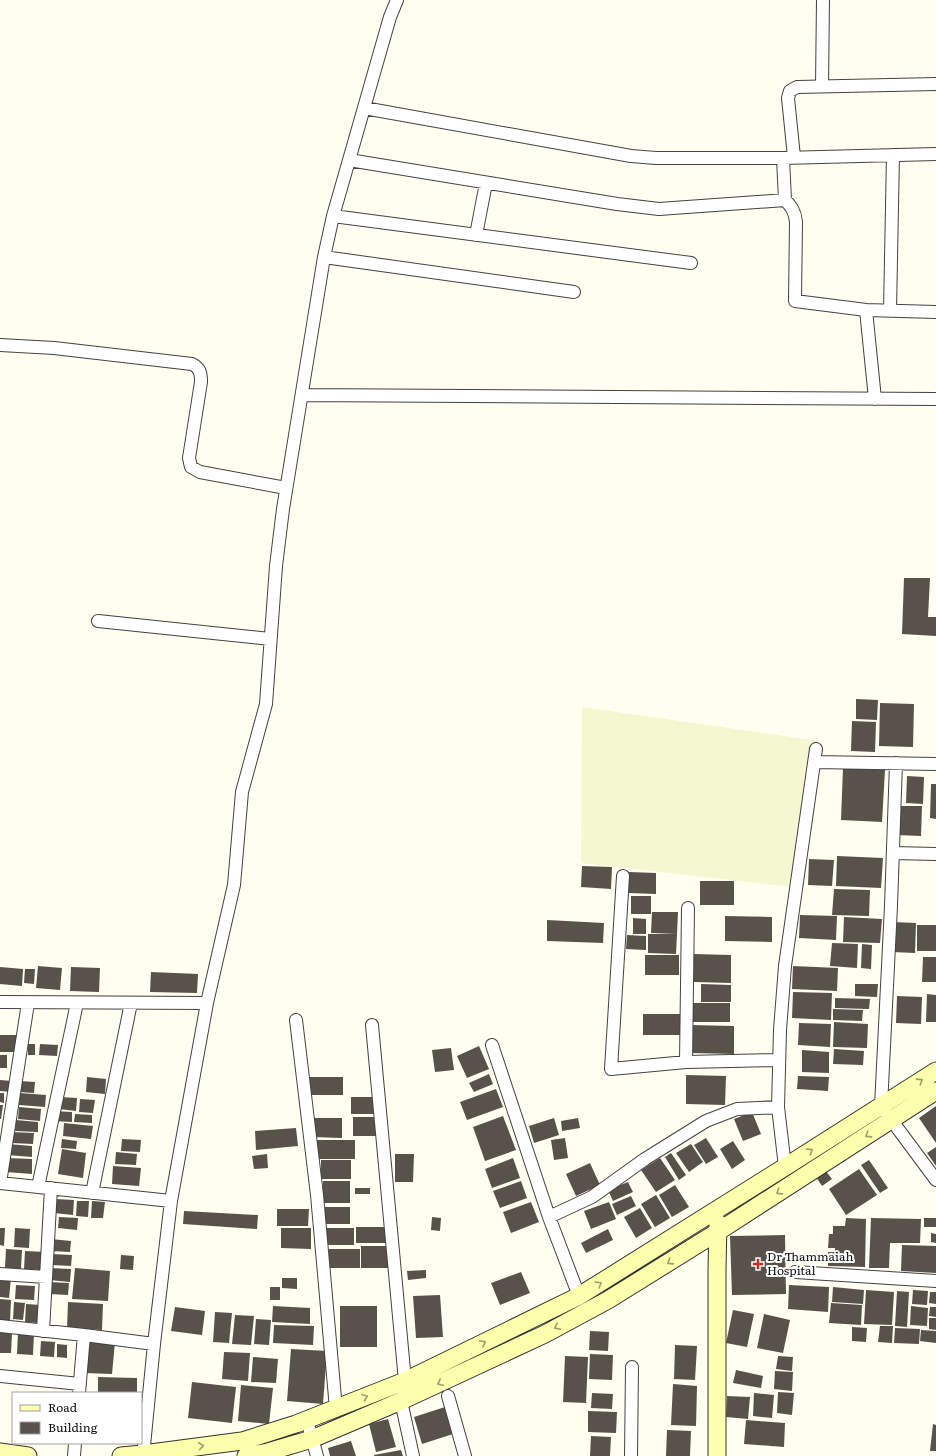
<svg xmlns="http://www.w3.org/2000/svg" width="936" height="1456" viewBox="0 0 936 1456" font-family="Literata,serif">
<rect width="100%" height="100%" fill="#fffef1"/>
<path fill="#f5f7d0" d="M582 707 819 741 801 888 581 863Z"/>
<path fill="#59524b" d="M904 578H930L928 617H936V636L902 634Z
M856 699 878 700 877 720 856 719Z
M880 703 914 704 913 747 879 746Z
M852 721 876 722 875 752 851 751Z
M843 768 885 770 882 822 841 820Z
M907 776 924 777 923 804 906 803Z
M931 784H936V819L930 818Z
M897 806H922L921 836 896 835Z
M837 856 883 858 881 888 836 886Z
M809 859 834 860 832 886 808 885Z
M582 866 612 867 611 889 581 887Z
M629 872 656 873V894L629 893Z
M700 881H734V905H700Z
M834 889 870 890 869 916 832 915Z
M631 896H651V914H631Z
M652 912H678L677 934 651 933Z
M800 915 837 916 836 940 799 938Z
M725 916 772 917V942L725 941Z
M844 917 882 919 880 943 843 942Z
M633 918 646 919V934H633Z
M547 920 604 923 603 943 547 941Z
M893 922 916 923 915 953 892 952Z
M917 925H936V951H917Z
M648 934H677L676 954 648 953Z
M627 935 646 936V950L626 949Z
M832 943 858 944 857 968 830 966Z
M862 944 872 945 871 969 861 968Z
M694 954 731 955V983L694 982Z
M645 955H679V975H645Z
M923 957H936V982H922Z
M38 966 62 968 60 990 36 988Z
M793 966 838 968 837 991 792 989Z
M0 967 23 969 22 986 0 984Z
M71 967 100 968 99 992 70 991Z
M25 969H35L34 984 24 983Z
M151 972 198 974 197 993 150 992Z
M701 984 731 985V1002H701Z
M855 984H878L877 997 855 996Z
M793 992 832 993 831 1020 792 1018Z
M927 994 936 995V1022H926Z
M897 996 922 997 921 1024 896 1023Z
M835 998 870 999 869 1009 835 1008Z
M692 1003H730V1022H691Z
M833 1009 863 1010 862 1021 833 1020Z
M643 1014H681V1035H643Z
M834 1022 868 1024 867 1048 833 1047Z
M799 1023 831 1024 830 1047 798 1045Z
M690 1025 734 1026V1054L690 1053Z
M0 1035H18V1052H0Z
M28 1044H35V1055H28Z
M40 1044 58 1045 57 1056 39 1055Z
M479 1046 489 1069 467 1078 457 1056Z
M451 1048 454 1070 435 1072 432 1050Z
M834 1049 864 1051 863 1065 833 1064Z
M802 1050 829 1052V1073L802 1072Z
M0 1055H7V1068H0Z
M489 1074 493 1084 474 1092 469 1083Z
M686 1075 726 1076 725 1105 686 1104Z
M798 1076 829 1077 828 1091 797 1089Z
M87 1077 106 1079 105 1094 86 1092Z
M307 1077H343V1095H307Z
M0 1080 12 1081 11 1092 0 1091Z
M20 1081 35 1082 34 1093 19 1092Z
M496 1089 503 1107 467 1120 460 1102Z
M0 1093H4V1103L0 1102Z
M20 1093 46 1095 45 1107 19 1105Z
M60 1097 77 1098 76 1111 59 1109Z
M351 1097H375V1114H351Z
M80 1099 95 1100 93 1113 79 1112Z
M0 1105H3L1 1119H0Z
M936 1106V1143L919 1118Z
M19 1107 41 1109 40 1121 18 1119Z
M53 1111 72 1112V1122L52 1121Z
M752 1112 761 1134 743 1141 734 1119Z
M75 1114 92 1115V1123L74 1122Z
M503 1116 516 1150 485 1161 473 1127Z
M353 1117H381V1136H353Z
M312 1118H342V1138L312 1137Z
M554 1118 559 1135 534 1143 529 1126Z
M578 1118 580 1128 562 1131 561 1121Z
M16 1120 38 1122V1132L15 1131Z
M64 1123 93 1126 91 1139 63 1136Z
M296 1128 298 1146 256 1150 255 1131Z
M11 1132 34 1133 33 1144 11 1143Z
M565 1138 568 1158 554 1160 551 1140Z
M706 1138 718 1157 706 1164 694 1145Z
M62 1139 77 1141 76 1149 61 1148Z
M122 1139 141 1140 140 1152 121 1151Z
M317 1140H355V1159H316Z
M733 1141 745 1160 732 1169 720 1149Z
M8 1144 32 1146V1157L7 1155Z
M691 1144 703 1162 689 1172 676 1153Z
M936 1147V1166L927 1153Z
M62 1149 86 1153 83 1178 58 1174Z
M116 1152 137 1154 136 1165 115 1164Z
M671 1153 686 1175 679 1180 665 1157Z
M267 1154 268 1168 254 1169 252 1156Z
M395 1154H414L413 1182H395Z
M7 1158 32 1159V1174L6 1172Z
M513 1158 520 1178 492 1188 485 1169Z
M660 1158 675 1180 656 1192 641 1170Z
M321 1160H351V1179H321Z
M869 1160 888 1188 880 1193 861 1165Z
M590 1163 600 1185 576 1196 566 1174Z
M113 1166 141 1168 139 1186 112 1184Z
M859 1169 877 1195 846 1215 829 1189Z
M825 1170 832 1179 822 1186 816 1177Z
M323 1181H350V1203H323Z
M521 1181 527 1198 500 1208 493 1191Z
M628 1182 633 1192 613 1201 608 1190Z
M675 1185 689 1207 672 1217 659 1195Z
M355 1188H370V1194H355Z
M656 1195 670 1218 655 1227 641 1204Z
M631 1196 636 1206 617 1215 612 1204Z
M55 1199 74 1200 73 1215 54 1213Z
M77 1201H89L88 1217 76 1216Z
M92 1201 105 1202 103 1218H91Z
M531 1202 539 1222 511 1233 503 1212Z
M609 1202 616 1219 591 1229 584 1211Z
M323 1207H350V1224H323Z
M640 1208 652 1228 636 1238 624 1217Z
M277 1209H309L308 1226H277Z
M184 1211 258 1215 257 1229 183 1224Z
M59 1217 78 1218 77 1230 58 1228Z
M432 1217 441 1218 440 1231 431 1230Z
M846 1218 866 1219 865 1267 828 1266V1252H835V1248H828L829 1234H833V1226H845Z
M871 1218 921 1219 920 1243H890L889 1268H869Z
M924 1218H936V1227H924Z
M356 1227H386V1243H356Z
M0 1228H5L4 1246 0 1245Z
M15 1228 30 1229 29 1248 14 1247Z
M281 1228H311V1249L281 1248Z
M323 1228H354V1245H323Z
M608 1229 613 1240 586 1253 581 1243Z
M931 1233 936 1234V1243L931 1242Z
M785 1235 786 1294 732 1295 730 1236Z
M51 1239 71 1241 70 1252 50 1251Z
M902 1245 936 1246V1273L901 1271Z
M361 1246H390L389 1268H361Z
M6 1249 22 1250 21 1269 5 1268Z
M329 1249H360V1268H329Z
M25 1251 45 1252 43 1270 24 1269Z
M52 1254 72 1255 71 1266 51 1265Z
M121 1255 134 1256 133 1270 120 1269Z
M50 1268 71 1269 70 1282 49 1280Z
M75 1268 110 1271 108 1301 72 1299Z
M426 1270V1278L408 1280 407 1271Z
M521 1272 530 1293 500 1305 491 1283Z
M0 1278H11L9 1298 0 1297Z
M282 1278H297V1289L282 1288Z
M49 1282 69 1283 68 1295 49 1294Z
M16 1285 35 1286 34 1300 15 1299Z
M789 1285 829 1287 828 1312 788 1309Z
M270 1287H280V1300H270Z
M833 1287 864 1290 863 1304 832 1302Z
M866 1290 894 1292 892 1325 864 1324Z
M913 1290 928 1291 927 1305 912 1304Z
M897 1291 909 1292 907 1327 895 1326Z
M930 1292H936V1304L929 1303Z
M440 1295 443 1337 416 1338 413 1296Z
M0 1299 11 1300 10 1321 0 1320Z
M14 1302 25 1303 23 1320 13 1319Z
M68 1302 103 1304 102 1330 67 1328Z
M831 1303 862 1305 861 1325 829 1323Z
M26 1304 41 1305 40 1323 25 1322Z
M273 1306 310 1308V1324L272 1322Z
M340 1306H377V1347H340Z
M911 1306 928 1308 927 1326 910 1325Z
M175 1307 205 1311 202 1335 171 1331Z
M930 1307H936V1317L929 1316Z
M733 1310 754 1314 747 1347 726 1343Z
M215 1312 232 1313 229 1343 213 1342Z
M764 1314 790 1320 783 1353 757 1348Z
M235 1315 254 1316 251 1345 232 1344Z
M929 1318H936V1330L929 1329Z
M256 1319 271 1320 269 1345 254 1344Z
M274 1325 314 1326 313 1345 273 1343Z
M880 1326H893L892 1343 878 1342Z
M852 1327 867 1328 866 1342 852 1341Z
M895 1328 920 1329 919 1344 894 1343Z
M921 1330 936 1331V1343L920 1341Z
M590 1331 609 1332 608 1351 589 1350Z
M0 1332 12 1333 11 1353H0Z
M18 1332 34 1333 33 1355 17 1354Z
M87 1340 115 1342 112 1374 85 1373Z
M41 1341 55 1342 54 1357 40 1356Z
M57 1344 67 1345V1358L57 1357Z
M675 1345 697 1346 695 1380 674 1379Z
M291 1349 327 1351 323 1404 287 1401Z
M224 1352 250 1353 248 1381 222 1379Z
M590 1354 613 1355 612 1380 589 1379Z
M565 1356 588 1357 586 1403 563 1402Z
M778 1356 793 1357 792 1371 776 1369Z
M253 1357 278 1359 276 1383 251 1382Z
M736 1370 763 1376 761 1388 733 1383Z
M775 1371 793 1372 792 1391 774 1389Z
M98 1377 137 1378V1393H98Z
M192 1382 236 1387 232 1423 188 1418Z
M673 1384 697 1386 696 1426 671 1425Z
M241 1385 273 1388 269 1424 238 1421Z
M778 1392 794 1393 792 1415 777 1413Z
M592 1393 613 1394 612 1409 591 1408Z
M754 1393 774 1395 772 1418 753 1416Z
M727 1396 750 1397 748 1419 726 1417Z
M445 1407 453 1434 422 1444 414 1417Z
M588 1411 617 1412 616 1433 588 1432Z
M388 1419 396 1447 376 1452 369 1424Z
M746 1420 785 1423 784 1447 744 1444Z
M933 1424 936 1425V1451H930Z
M667 1430 691 1431 690 1456H666Z
M591 1436 611 1437 610 1456H590Z
M351 1441 356 1456H330L328 1448Z
M401 1450 403 1456H374V1455Z"/>
<g fill="none" stroke-linecap="round" stroke-linejoin="round">
<defs>
<path id="minor" d="M822 86 823 0
M364 108 631 156 656 158H783L936 154
M794 157 788 98 790 91 797 87 936 84
M349 160 617 204 659 209 785 200 783 158
M785 200C792 207 795 212 796 222L795 301 866 310 875 399
M333 216 691 263
M476 235 486 183
M324 257 574 292
M866 310 936 312
M890 311 893 155
M0 345 54 348 192 364C200 368 201 373 201 382L189 458 191 467 200 472 286 488
M302 395 936 399
M98 621 270 639
M814 762 936 764
M896 763 891 906 881 1106 936 1180
M893 853 936 854
M623 876 611 1069 686 1062 779 1060
M0 1002 207 1003
M296 1020 317 1195 336 1409
M372 1025 405 1381
M492 1045 549 1217 579 1296
M686 1062 688 908
M778 1107 780 1030 785 966 816 749
M0 1183 28 1003
M0 1183 171 1201
M38 1187 77 1003
M92 1193 131 1003
M549 1217 592 1197 645 1159 706 1121 737 1109 778 1107 785 1167
M795 1272 936 1281
M0 1274 46 1277
M0 1326 84 1335
M43 1331 51 1188
M0 1376 80 1384
M79 1393 84 1335 154 1344
M448 1396 465 1456
M401 1401 413 1456
M307 1420 317 1456
M74 1456 75 1443
M143 1456 154 1344 171 1201 207 1003 234 885 242 792 266 704 276 566 283 509 324 257 333 216 390 17 397 0
M631 1456 632 1367"/>
<path id="secondary" d="M0 1452 28 1456
M121 1456 143 1454 242 1441 296 1424 405 1381 579 1296 785 1167 936 1071
M246 1456 268 1452 312 1439 401 1401 545 1334 608 1300 719 1231 936 1091
M717 1456V1270L718 1223"/>
</defs>
<use href="#minor" stroke="#424242" stroke-width="14"/>
<use href="#secondary" stroke="#313131" stroke-width="19"/>
<use href="#minor" stroke="#fff" stroke-width="12"/>
<use href="#secondary" stroke="#feffac" stroke-width="17"/>
</g>
<defs><path id="oneway-chevron" d="M-2-3.5L2.5 0L-2 3.5" fill="none" stroke-width="1.6" stroke-linecap="round" stroke-linejoin="round"/></defs>
<g stroke="#9e9f6d">
<use href="#oneway-chevron" transform="translate(920 1081) rotate(-33)"/>
<use href="#oneway-chevron" transform="translate(868 1135) rotate(147)"/>
<use href="#oneway-chevron" transform="translate(810 1151) rotate(-33)"/>
<use href="#oneway-chevron" transform="translate(779 1192) rotate(147)"/>
<use href="#oneway-chevron" transform="translate(670 1262) rotate(147)"/>
<use href="#oneway-chevron" transform="translate(599 1284) rotate(-32)"/>
<use href="#oneway-chevron" transform="translate(557 1327) rotate(152)"/>
<use href="#oneway-chevron" transform="translate(483 1343) rotate(-26)"/>
<use href="#oneway-chevron" transform="translate(440 1383) rotate(155)"/>
<use href="#oneway-chevron" transform="translate(365 1397) rotate(-22)"/>
<use href="#oneway-chevron" transform="translate(201 1446) rotate(-8)"/>
</g>
<path fill="#c72c1f" stroke="#fff" stroke-width="1.5" d="M756 1258h4v4h4v4h-4v4h-4v-4h-4v-4h4z"/>
<g text-anchor="middle" stroke-width="4" stroke-linejoin="round" paint-order="stroke">
<g font-size="12" fill="#0f0f0f" stroke="#fff" text-anchor="start">
<text x="767" y="1261">Dr Thammaiah<tspan x="767" dy="14">Hospital</tspan></text>
</g>
</g>
<rect x="12" y="1392" width="130" height="52" fill="#ffffff" stroke="#9f9f9f"/>
<rect x="20" y="1405" width="20" height="6" fill="#feffac" stroke="#9f9f9f"/>
<text x="48" y="1412" font-size="12" fill="#0f0f0f">Road</text>
<rect x="20" y="1422" width="20" height="12" fill="#59524b" stroke="#9f9f9f"/>
<text x="48" y="1432" font-size="12" fill="#0f0f0f">Building</text>
</svg>
